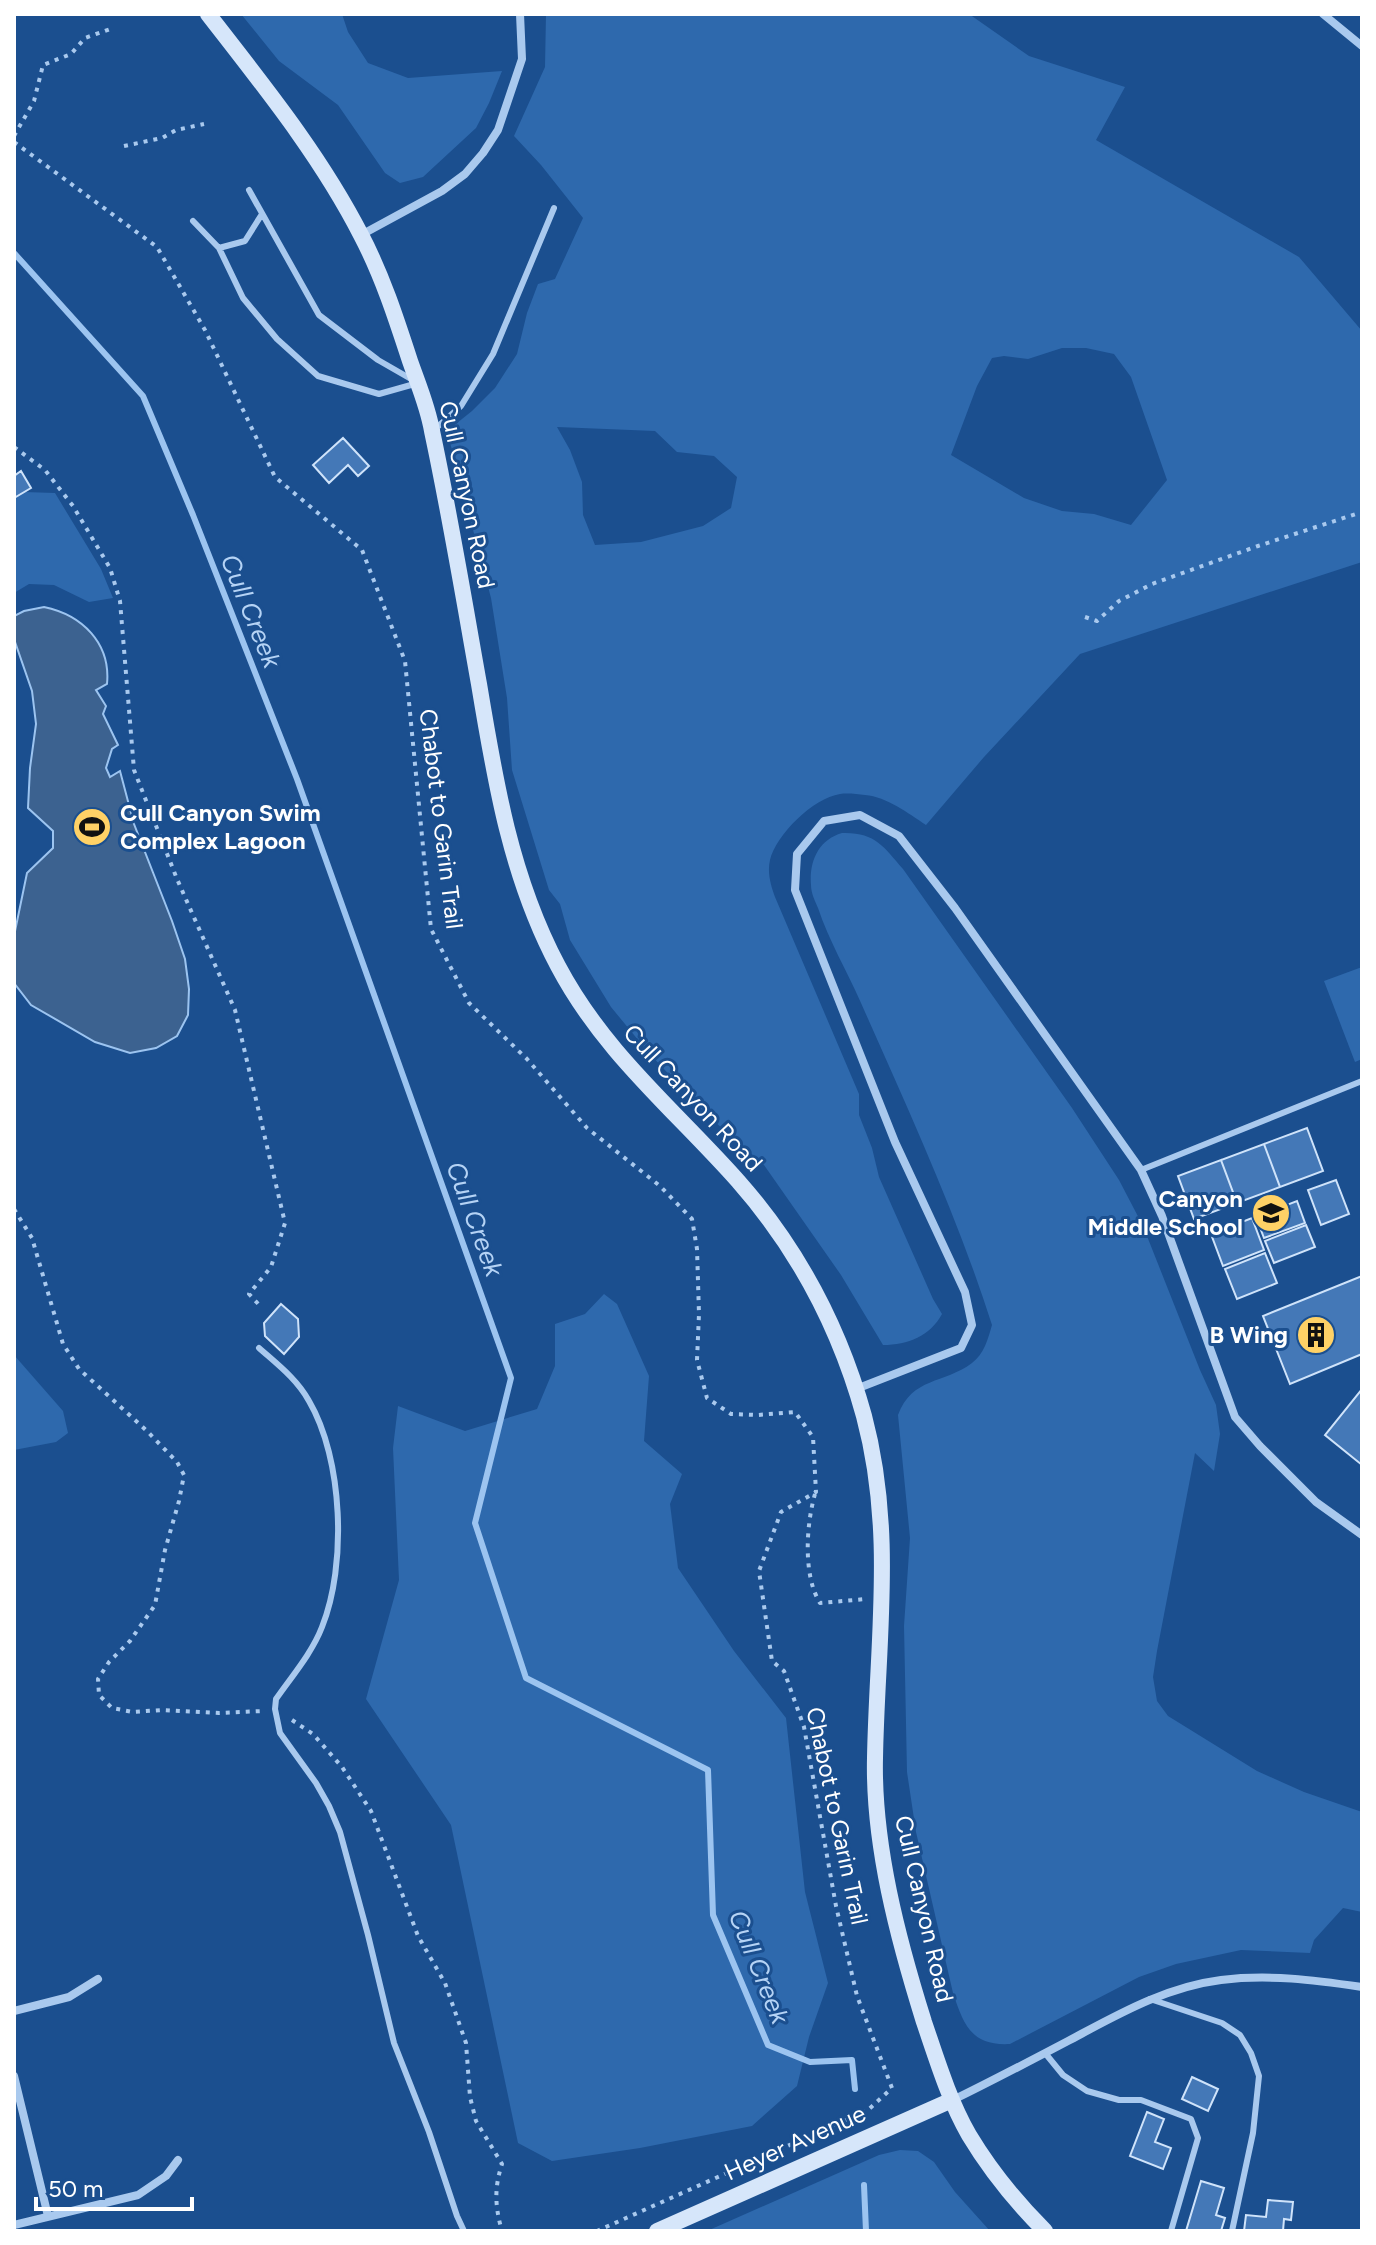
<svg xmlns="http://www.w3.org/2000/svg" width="1376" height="2245" viewBox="0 0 1376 2245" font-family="Figtree,sans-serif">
<rect width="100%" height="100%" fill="#1b4f8f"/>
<path fill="#2e69ad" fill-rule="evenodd" d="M241 14H342L348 32 368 63 408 78 502 71 489 103 476 128 423 177 400 183 385 173 338 105 279 61Z
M546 14H969L1029 56 1125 87 1096 140 1299 257 1362 331V562L1080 654 984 757 926 825C908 813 887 797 865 795 857 794 847 793 840 794 813 798 776 835 770 860 767 873 771 886 775 897L859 1094V1115L872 1148 879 1177 933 1299 942 1314C930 1336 908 1345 883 1345L841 1275 764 1165 707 1115 648 1052 611 1007 570 940 560 904 549 890 512 770 507 698 491 598 447 431 472 411 495 388 517 354 527 313 538 284 555 279 583 218 541 165 514 136 545 67ZM1062 348H1086L1114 354 1131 377 1167 480 1131 525 1094 514 1062 511 1024 498 951 455 977 386 992 358 1004 356 1028 359ZM557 427 655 431 677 452 714 456 737 477 731 508 703 526 641 542 595 545 583 515 582 482 570 450Z
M24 492 55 493 101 569 113 598 89 602 54 585 29 584 14 593V498Z
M842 833C875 832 883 846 903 869L1072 1108 1119 1180 1143 1226 1200 1370 1216 1405 1220 1434 1214 1471 1195 1453 1157 1651 1153 1677 1157 1701 1168 1716 1257 1771 1304 1792 1362 1812V1912L1343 1908 1314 1940 1310 1953 1241 1950 1176 1964 1139 1977 1010 2044C972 2046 964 2026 953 1993L916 1832 907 1772 904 1626 910 1538 898 1415C912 1377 944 1384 972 1363 984 1354 988 1339 992 1325 957 1215 908 1109 861 1003 847 971 829 941 818 908 815 901 811 893 811 885 809 862 818 840 842 833Z
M1362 967V1059L1355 1062 1324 981Z
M604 1294 617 1304 649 1376 644 1441 682 1474 670 1504 678 1568 734 1651 786 1718 805 1892 828 1983 809 2037 797 2086 752 2126 640 2148 552 2161 518 2143 451 1825 366 1699 399 1580 393 1448 398 1406 465 1431 537 1409 555 1366V1324L585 1314Z
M14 1355 63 1411 68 1433 56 1442 14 1450Z
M900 2150 918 2151 934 2162 955 2192 990 2231H707L879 2155Z"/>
<path fill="#3c6290" stroke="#9cc4f0" stroke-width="2" d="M44 607C82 615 111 643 107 684L96 690 106 706 103 714 118 745 112 749 106 768 110 777 120 771 134 824 172 921 185 959 189 989 188 1015 177 1036 156 1048 130 1053 95 1042 31 1005 14 983V936L27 873 53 848V831L28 808 30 768 36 724 32 691 14 639V616L24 611Z"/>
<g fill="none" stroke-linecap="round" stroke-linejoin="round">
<path stroke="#9cc4f0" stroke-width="6" d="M14 253 143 396 193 515 297 779 511 1378 475 1523 526 1678 708 1770 713 1915 768 2045 810 2062 852 2060 855 2089
M864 2185 866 2231"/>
</g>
<path fill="#4478b7" stroke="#cfe3fa" stroke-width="2" d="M343 438 369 466 358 476 348 465 329 483 313 465Z
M21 471 31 488 14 498V476Z
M1307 1128 1323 1171 1280 1187 1264 1144Z
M1264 1144 1280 1187 1237 1203 1221 1160Z
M1221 1160 1237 1203 1194 1219 1178 1176Z
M1336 1180 1349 1214 1321 1225 1308 1190Z
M1297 1201 1305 1223 1264 1238 1256 1217Z
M1252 1218 1264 1250 1223 1266 1211 1234Z
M1306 1225 1315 1247 1274 1263 1265 1241Z
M1265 1253 1277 1283 1237 1299 1225 1269Z
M1362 1276V1354L1290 1384 1263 1316Z
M281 1304 298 1319 299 1337 284 1354 265 1336 264 1323Z
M1362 1389V1465L1325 1435Z
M1192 2077 1218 2089 1208 2111 1182 2099Z
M1147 2112 1164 2119 1155 2142 1171 2148 1163 2169 1130 2156Z
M1201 2181 1224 2188 1216 2215 1225 2218 1221 2231H1186Z
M1268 2200 1293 2202 1291 2220 1284 2219 1283 2231H1244L1246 2215 1266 2217Z"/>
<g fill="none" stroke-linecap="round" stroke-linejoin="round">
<path stroke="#a9c9ee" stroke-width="4" stroke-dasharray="4 6" stroke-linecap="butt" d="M14 136 34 101 43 65 71 54 85 38 113 28
M14 142 157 247 205 330 275 477 362 550 405 661 431 929 469 1003 527 1059 587 1128 660 1186 692 1219 697 1249 699 1314 697 1360 707 1398 731 1414 758 1415 795 1412 813 1437 816 1492 781 1512 759 1571 772 1661 784 1671 804 1727 836 1906 857 1996 892 2088 868 2110 597 2231
M124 146 162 138 176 130 204 124
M14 447 45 470 73 506 110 568 120 601 134 770 177 879 235 1010 285 1223 271 1267 249 1294 262 1308
M1085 617 1097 621 1119 601 1152 584 1258 546 1362 512
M14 1209 32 1238 63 1344 79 1369 147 1431 177 1462 184 1475 179 1501 165 1550 155 1605 130 1641 109 1662 98 1679 99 1695 112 1708 133 1712 162 1710 219 1713 263 1711
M815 1494C806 1525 803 1576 820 1603L866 1599
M292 1720 313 1734 342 1767 371 1811 418 1936 445 1983 466 2043 470 2097 476 2121 502 2164C494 2188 495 2207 502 2231"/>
<path stroke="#a9c9ee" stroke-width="6" d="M193 221 219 248 243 298 277 339 318 376 379 394 418 383 378 360 319 315 249 190
M219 248 245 241 262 214
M435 429 461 406 493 354 554 208
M1141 1170 1362 1081
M259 1348C277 1364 297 1379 309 1401 343 1459 347 1565 322 1627 312 1653 292 1676 276 1699L275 1709 280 1733 316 1783 329 1806 340 1832 368 1935 394 2043 429 2132 457 2216 464 2231
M1150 1999 1222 2023 1240 2035 1251 2053 1259 2076 1253 2133 1232 2231
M1045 2053 1063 2075 1087 2091 1119 2100H1141L1191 2119 1198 2138 1171 2231"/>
<path stroke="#a9c9ee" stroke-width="8" d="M1323 14 1362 46
M361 235 442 191 465 174 483 153 498 130 522 59 520 14
M856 1389 961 1348 972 1325 965 1292 895 1142 795 890 797 854 824 821 860 815 899 836 955 908 1141 1170 1162 1216 1235 1417 1260 1446 1316 1502 1362 1535
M14 2011 69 1997 98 1979
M14 2076 48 2216
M953 2100C992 2081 1030 2061 1068 2041 1117 2015 1165 1987 1221 1980 1269 1974 1314 1980 1362 1987
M14 2225 138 2195 166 2176 178 2160"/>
<path stroke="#d6e6fa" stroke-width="16" d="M208 14C263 85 320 155 361 235 382 275 396 318 410 361 418 384 428 407 432 431 450 515 464 600 479 684 495 781 511 878 558 966 604 1053 674 1109 738 1181 798 1249 840 1329 864 1416 895 1532 877 1641 875 1758 873 1845 898 1939 924 2022 937 2060 949 2100 969 2135 990 2170 1016 2202 1045 2231
M657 2231 952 2100"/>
</g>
<defs>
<symbol id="stadium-disc" viewBox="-11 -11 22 22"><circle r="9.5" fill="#ffd166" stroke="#1b4f8f"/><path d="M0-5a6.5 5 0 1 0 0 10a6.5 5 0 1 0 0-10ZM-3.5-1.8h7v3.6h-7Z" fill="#111"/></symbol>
<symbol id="school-disc" viewBox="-11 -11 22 22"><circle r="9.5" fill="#ffd166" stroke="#1b4f8f"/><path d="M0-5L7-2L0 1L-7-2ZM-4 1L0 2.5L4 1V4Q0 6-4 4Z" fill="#111"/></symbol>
<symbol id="building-disc" viewBox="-11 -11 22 22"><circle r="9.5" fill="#ffd166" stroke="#1b4f8f"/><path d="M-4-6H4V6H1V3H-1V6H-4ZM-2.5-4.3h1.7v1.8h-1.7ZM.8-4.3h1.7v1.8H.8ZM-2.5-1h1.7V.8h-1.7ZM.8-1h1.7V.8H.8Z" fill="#111"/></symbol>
</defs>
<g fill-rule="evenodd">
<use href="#stadium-disc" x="70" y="805" width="44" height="44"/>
<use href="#school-disc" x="1249" y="1191" width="44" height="44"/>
<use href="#building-disc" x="1294" y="1313" width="44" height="44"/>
</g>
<g text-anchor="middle" stroke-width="6" stroke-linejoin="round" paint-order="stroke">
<g font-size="24" fill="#fff" stroke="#1b4f8f">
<text transform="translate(467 495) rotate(78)" y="8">Cull Canyon Road</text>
<text transform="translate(441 819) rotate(83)" y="8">Chabot to Garin Trail</text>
<text transform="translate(693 1098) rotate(47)" y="8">Cull Canyon Road</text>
<text transform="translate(837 1816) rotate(78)" y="8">Chabot to Garin Trail</text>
<text transform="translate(924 1909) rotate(77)" y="8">Cull Canyon Road</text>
<text transform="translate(795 2143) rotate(-24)" y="8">Heyer Avenue</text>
</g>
<g font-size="24" font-weight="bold" fill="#fff" stroke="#1b4f8f" text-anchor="end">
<text x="120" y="821" text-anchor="start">Cull Canyon Swim<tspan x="120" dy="28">Complex Lagoon</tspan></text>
<text x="1243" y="1207">Canyon<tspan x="1243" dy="28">Middle School</tspan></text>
<text x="1288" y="1343">B Wing</text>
</g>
<g font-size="26" font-style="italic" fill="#b5d3f5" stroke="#1b4f8f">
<text transform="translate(251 611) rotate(68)" y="9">Cull Creek</text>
<text transform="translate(475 1219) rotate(70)" y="9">Cull Creek</text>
<text transform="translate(759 1967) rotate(68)" y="9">Cull Creek</text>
</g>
</g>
<rect width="1376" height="2245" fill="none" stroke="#ffffff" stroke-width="32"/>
<path d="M36 2197v12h156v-12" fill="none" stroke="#ffffff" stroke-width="4"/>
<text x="48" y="2197" font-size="24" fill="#ffffff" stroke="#1b4f8f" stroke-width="6" paint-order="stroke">50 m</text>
</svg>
